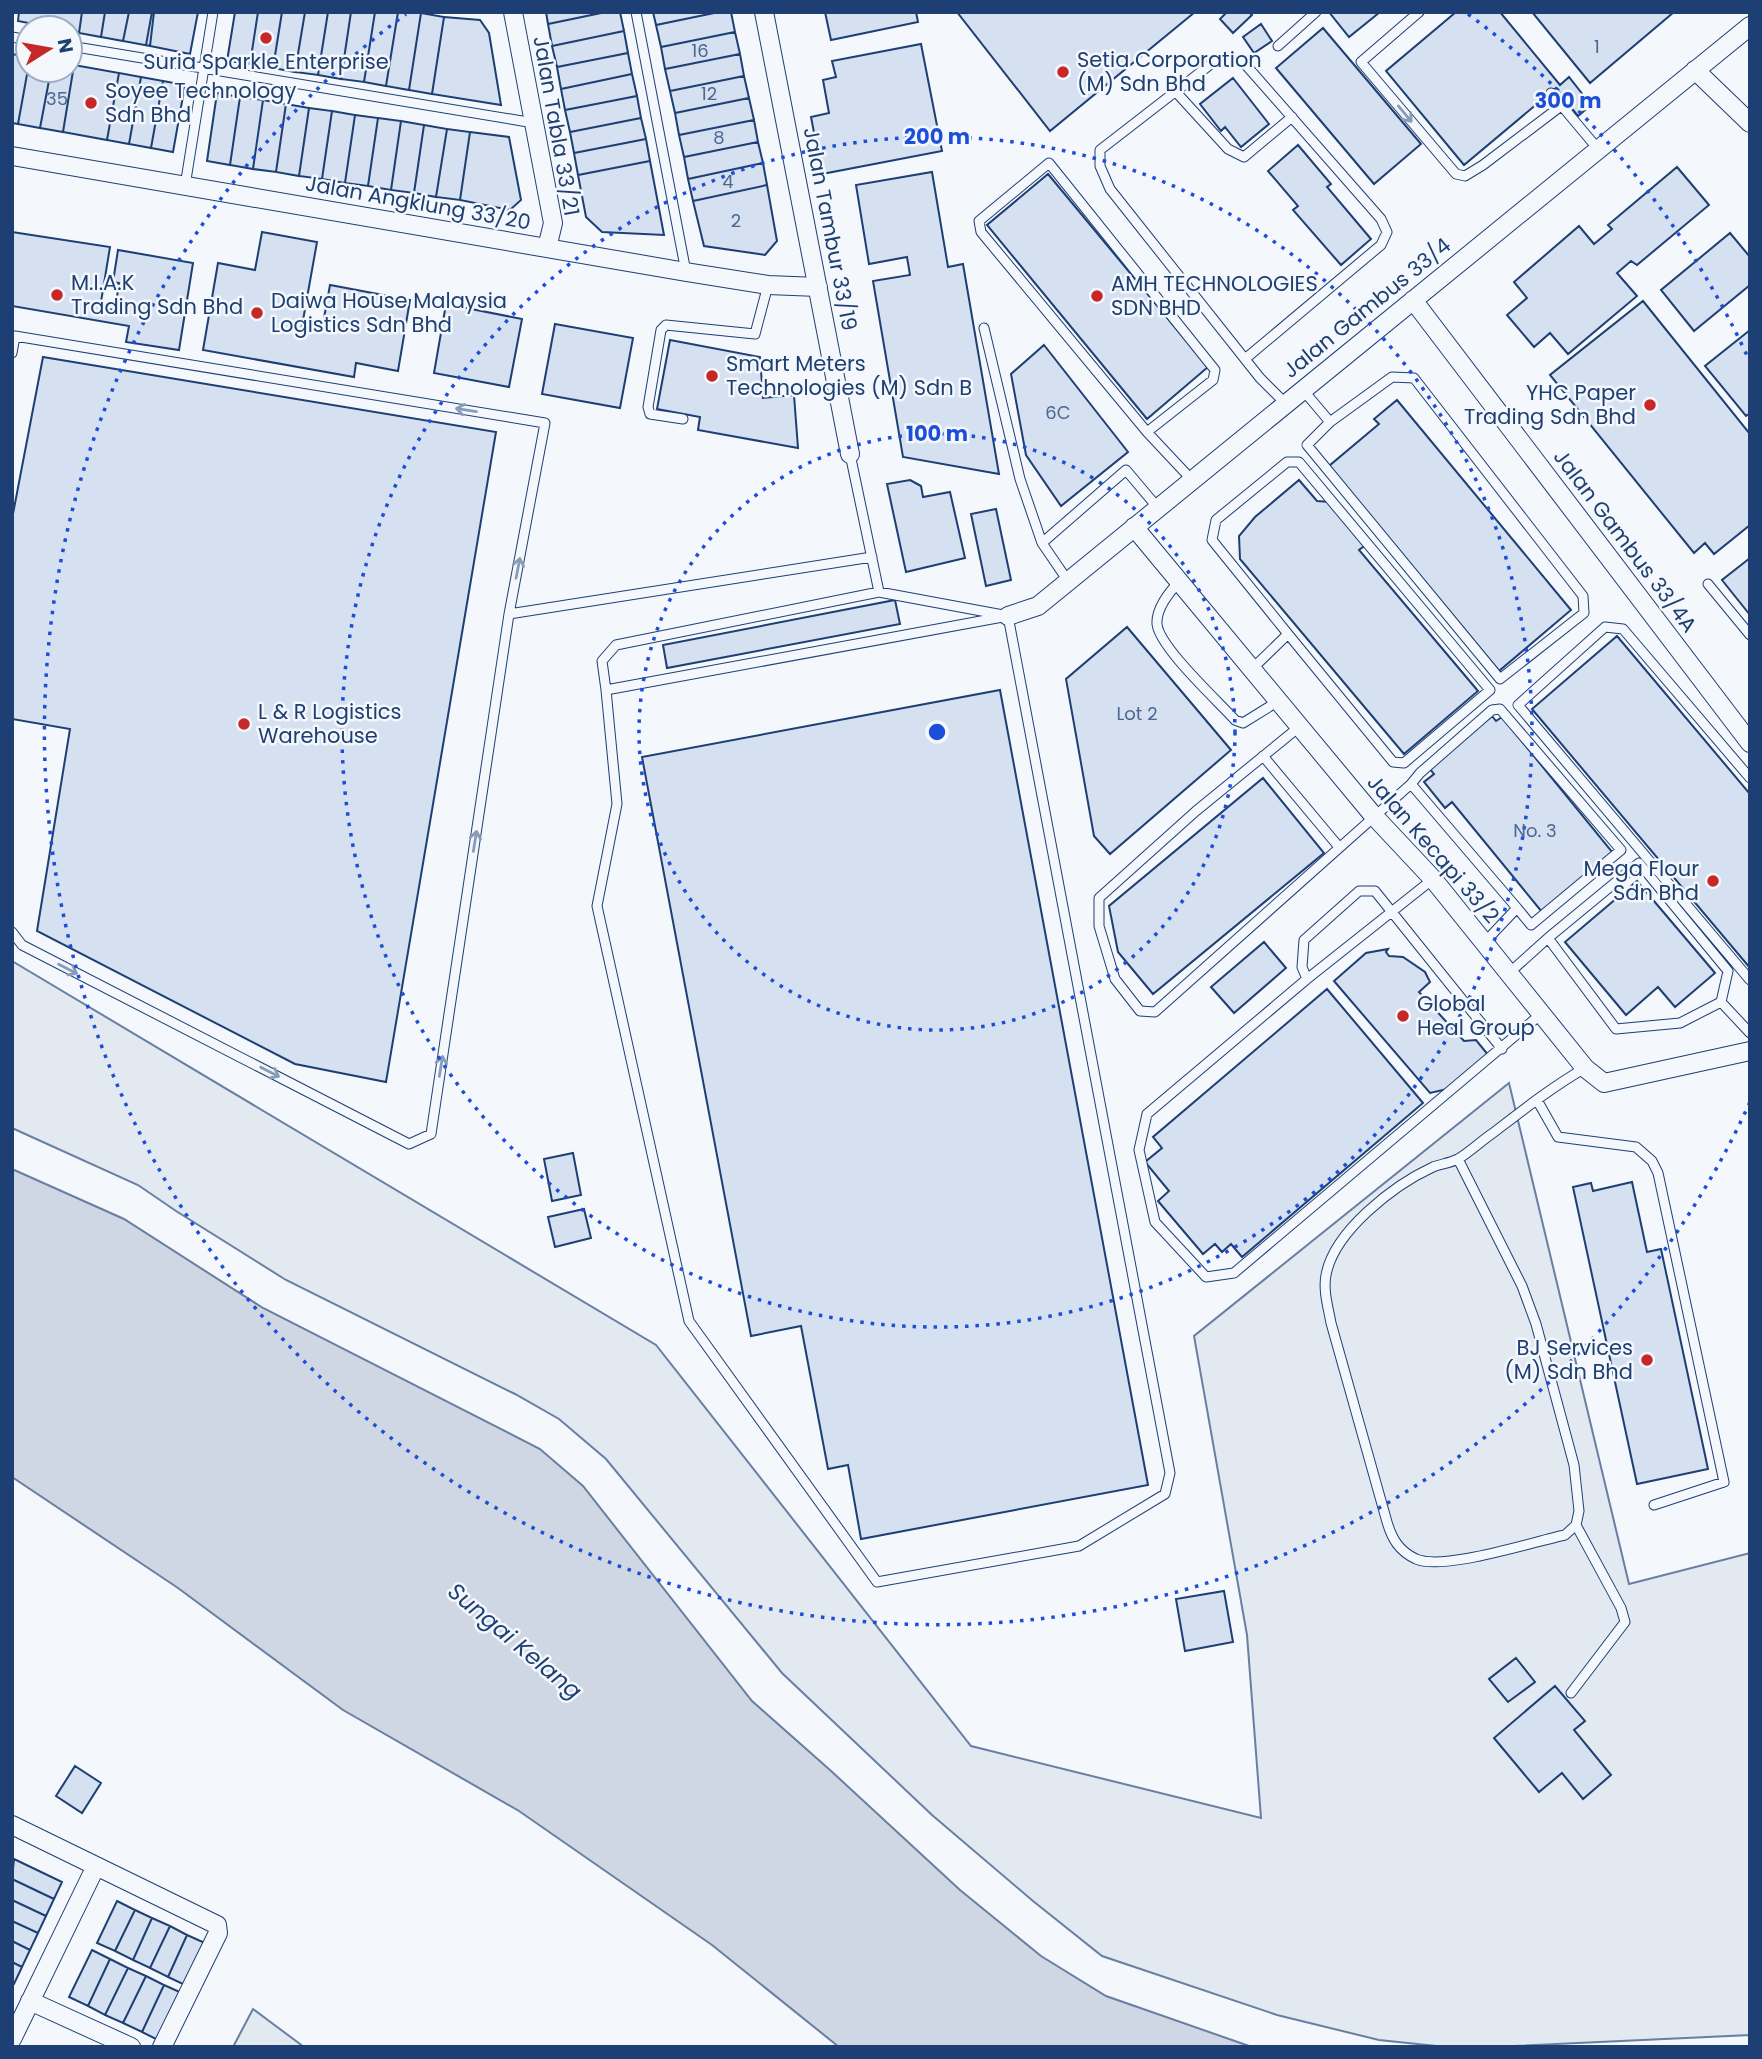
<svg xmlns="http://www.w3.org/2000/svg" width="1762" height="2059" viewBox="0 0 1762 2059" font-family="Poppins,sans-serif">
<rect width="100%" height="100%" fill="#f4f7fb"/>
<path fill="#e3e9f0" stroke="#687fa3" stroke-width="2" d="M12 961 656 1345 971 1746 1261 1818 1247 1635 1194 1336 1509 1083 1629 1584 1750 1553V2035L1492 2047H1446L1379 2040 1277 2015 1102 1956 1033 1901 932 1815 782 1673 606 1459 559 1419 515 1394 286 1280 176 1211 138 1185 12 1128Z
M253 2009 304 2047H233Z"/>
<path fill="#cfd7e4" stroke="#687fa3" stroke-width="2" d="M12 1169 124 1219 263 1308 540 1449 583 1486 752 1701 830 1770 960 1890 1041 1956 1106 1996 1252 2047H839L712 1945 519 1811 343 1710 178 1588 12 1477Z"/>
<path fill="#d5e0f0" stroke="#1d3f73" stroke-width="2" d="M19 12H82L79 33 70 31V28H54L18 21Z
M82 12H105L101 37 79 33Z
M105 12H129L123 41 101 37Z
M129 12H152L146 45 150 46 123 41Z
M152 12H154L150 46 146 45Z
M154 12H198L190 54 150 46Z
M235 12H258L250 64 227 61Z
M258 12H282L273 68 250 64Z
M282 12H305L295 72 273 68Z
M305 12H328L318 75 295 72Z
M328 12H351L341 79 318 75Z
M351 12H375L364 82 341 79Z
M375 12H398L386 86 364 82Z
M398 12 421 13 409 90 386 86Z
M546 12H606L548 24Z
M606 12H620L624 31 552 46 548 24Z
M653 12H719L656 25Z
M719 12H731L735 32 661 47 656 25Z
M825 12H916L918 22 831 40Z
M957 12H1195L1050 131Z
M1227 12H1249L1252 15 1233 33 1220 19Z
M1329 12H1380L1349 37Z
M1456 12H1500L1560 85 1569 77 1591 105 1578 116 1556 88 1464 165 1386 71Z
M1532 12H1674L1590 83Z
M421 13 444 17 432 94 409 90Z
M444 17 480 20 489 33 501 105 432 94Z
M1261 24 1272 41 1254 53 1243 37Z
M1323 28 1421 144 1374 184 1276 68Z
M624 31 628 53 557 67 552 46Z
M735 32 740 54 665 69 661 47Z
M921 44 942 151 822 174 811 117 829 113 823 80 836 77 832 61Z
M628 53 632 74 561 89 557 67Z
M12 54 28 57V69L18 124 12 123Z
M740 54 744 76 670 91 665 69Z
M70 64 74 65 63 132 40 128 51 70H70Z
M74 65 119 73 107 140 63 132Z
M28 69 51 70 40 128 18 124Z
M119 73 141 77 129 144 107 140Z
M632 74 637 96 565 110 561 89Z
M744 76 749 98 675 113 670 91Z
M141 77 163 81 151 148 129 144Z
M1233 78 1269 124 1241 147 1225 127 1221 131 1200 104Z
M163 81 185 85 173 152 151 148Z
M217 93 240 97 230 165 207 161Z
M637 96 641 118 570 132 565 110Z
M240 97 263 100 253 169 230 165Z
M749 98 754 120 679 135 675 113Z
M263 100 286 104 276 172 253 169Z
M286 104 309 108 299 176 276 172Z
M309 108 332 111 322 179 299 176Z
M332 111 355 115 345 183 322 179Z
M355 115 378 118 368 186 345 183Z
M378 118 401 121 391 190 368 186Z
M641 118 646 139 574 153 570 132Z
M754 120 758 142 684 157 679 135Z
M401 121 424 125 414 193 391 190Z
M424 125 447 129 436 197 414 193Z
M447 129 470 132 460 200 436 197Z
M470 132 509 137 521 200 510 210 460 200Z
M646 139 650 161 578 175 574 153Z
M758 142 763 163 688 179 684 157Z
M1298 145 1331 184 1327 187 1371 239 1341 265 1293 210 1298 206 1268 171Z
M650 161 664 235 602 232 586 217 578 175Z
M763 163 767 185 693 201 688 179Z
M1677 167 1709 205 1637 265 1631 261 1617 273 1637 296 1568 354 1550 333 1534 347 1507 315 1527 298 1514 282 1579 226 1594 244 1612 229 1608 225Z
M932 172 948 267 963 264 999 474 903 457 873 281 910 275 907 257 869 264 856 185Z
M1048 174 1208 367 1147 419 987 225Z
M767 185 777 241 765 255 704 246 693 201Z
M12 232 110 247 100 308 115 310 119 283 113 282 118 250 193 263 179 350 126 342 129 326 12 306Z
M262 232 317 242 302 326 322 329 330 285 410 300 398 371 356 363 354 377 203 350 218 263 255 270Z
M1730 233 1750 257V285L1694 331 1661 290Z
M1643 301 1750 434V525L1714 554 1705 543 1694 553 1550 375Z
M446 304 522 319 509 387 434 373Z
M555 324 633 338 620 408 542 394Z
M1750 330V413L1746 416 1705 366Z
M670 340 760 357 763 398 794 395 798 448 698 430 700 417 657 409Z
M1044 345 1128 452 1061 506 1026 455 1011 374Z
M43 357 496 432 386 1082 295 1064 37 931 70 729 12 719V519Z
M1397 400 1571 610 1499 671 1329 466 1379 424 1374 419Z
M910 480 921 486 923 497 950 492 965 558 906 572 887 484Z
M1299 480 1317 501 1331 502 1367 544 1359 550 1478 691 1404 754 1240 559 1239 536 1255 517Z
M996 509 1011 580 986 586 971 514Z
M1750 558V615L1722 580Z
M895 600 900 624 667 668 663 645Z
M1127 627 1231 750 1110 854 1094 836 1066 679Z
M1617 636 1750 794V968L1532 709Z
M1000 690 1148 1485 861 1539 848 1465 828 1469 801 1326 751 1336 642 757Z
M1492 716 1496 721 1502 717 1613 853 1542 912 1452 802 1445 808 1424 782 1434 774 1429 768Z
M1263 778 1324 853 1153 994 1118 952 1109 906Z
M1637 881 1715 973 1675 1007 1658 987 1626 1015 1565 942Z
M1264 942 1286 968 1234 1013 1211 987Z
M1388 949 1386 952 1389 956 1403 957 1425 972 1430 982 1419 992 1464 1041 1476 1040 1489 1056 1452 1088 1430 1093 1334 981 1366 953Z
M1327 989 1423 1103 1242 1257 1231 1244 1222 1252 1215 1244 1203 1254 1158 1201 1169 1191 1145 1162 1162 1148 1153 1137Z
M573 1153 581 1195 552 1201 544 1159Z
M1632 1182 1647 1252 1661 1249 1708 1469 1637 1484 1573 1187 1591 1183 1593 1191Z
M584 1209 591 1238 555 1247 548 1217Z
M1224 1591 1233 1642 1185 1651 1176 1599Z
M1516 1658 1535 1682 1508 1702 1489 1679Z
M1555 1686 1585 1721 1574 1730 1611 1775 1583 1799 1562 1773 1539 1792 1494 1738Z
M75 1766 101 1783 82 1813 56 1796Z
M14 1859 62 1882 54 1899 12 1879Z
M12 1879 54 1899 46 1916 12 1900Z
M12 1900 46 1916 38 1933 12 1921Z
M117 1901 135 1910 115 1951 97 1943Z
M135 1910 152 1918 133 1960 115 1951Z
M152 1918 170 1926 150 1968 133 1960Z
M12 1921 38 1933 30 1950 12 1941Z
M170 1926 187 1935 168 1977 150 1968Z
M187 1935 205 1943 185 1985 168 1977Z
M12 1941 30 1950 22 1967 12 1962Z
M92 1950 110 1959 88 2006 69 1997Z
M110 1959 128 1968 105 2015 88 2006Z
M12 1962 22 1967 14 1984 12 1983Z
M128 1968 146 1976 123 2023 105 2015Z
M146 1976 164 1985 142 2032 123 2023Z
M164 1985 182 1993 160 2041 142 2032Z"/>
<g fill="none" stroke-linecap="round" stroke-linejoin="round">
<defs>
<path id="service" d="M636 12 686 272
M1419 12 1361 62 1456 174 1465 176 1483 165 1561 106
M12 37 28 40
M70 46 534 123
M1278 46 1316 12
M1175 91 1228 149 1244 157 1292 117
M1551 93 1598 149
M185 186 213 12
M984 328 1020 479 1042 543 1068 581
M12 353 15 336 545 423 509 614 431 1134 409 1144 22 945 12 932
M1245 359 1381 245 1387 232 1381 219 1245 64 1227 59 1211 64 1100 150V166L1110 189 1260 378 1286 404
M1303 390 1330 422 1392 377 1414 378 1583 596 1584 613 1500 679 1307 445 1330 422
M683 419 650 414 648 407 661 330 666 325 755 334 768 285
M1147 432 1213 380 1215 370 1049 163 979 221 981 232 1147 432 1192 480
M850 454 879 592
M1042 543 1126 470 1158 508
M1179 582C1169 592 1156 609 1157 624 1159 647 1218 701 1235 720L1243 723 1277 702
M1708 584 1750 635
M509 614 872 557
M1008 616 1170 1473 1165 1494 1079 1546 877 1582 689 1321 597 906 617 804 606 690Z
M1252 669 1288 634 1212 540 1216 520 1287 462H1299L1490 690 1404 763 1393 762 1288 634
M606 690 602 661 616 645 879 592 1003 615
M1299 727 1196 811 1099 898V926L1115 979 1140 1011 1155 1012 1411 784
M1263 756 1339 847
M1750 778 1623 629 1605 627 1518 705 1750 980
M1639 863 1728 971 1721 1002 1680 1023 1616 1029 1548 938Z
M1433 879 1307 979 1147 1114 1139 1150 1155 1222 1206 1277 1234 1273 1541 1014
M1483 944 1517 908 1411 784 1420 773 1492 710 1500 709 1621 850 1531 925 1517 908
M1508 974 1548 938
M1307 979 1302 967 1304 940 1359 891H1375L1502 1049
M1721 1002 1750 1033
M1537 1100 1558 1137 1636 1147 1652 1161 1658 1173 1724 1482 1654 1505
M1458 1159 1522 1286 1536 1324 1574 1465 1579 1511 1576 1525 1565 1535C1532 1542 1444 1571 1416 1559 1399 1551 1392 1539 1387 1522L1331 1323C1328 1307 1323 1290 1326 1275 1334 1231 1394 1185 1433 1167 1441 1164 1450 1163 1458 1159 1470 1152 1481 1141 1493 1133 1523 1110 1552 1087 1585 1068
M1571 1693 1625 1622 1621 1608 1576 1525"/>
<path id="minor" d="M513 12 553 223 547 248
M764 12 850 454
M1695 70 1750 123
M12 156 686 272 768 285 818 287
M1413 300 1750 743
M1134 527 1373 815 1433 879 1585 1068 1604 1083 1750 1051
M1008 616 1038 606 1750 26
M12 1825 217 1925 218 1933 162 2047
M30 2001 131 2047
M12 2039 96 1866"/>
</defs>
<use href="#service" stroke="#1d3f73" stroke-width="11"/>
<use href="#minor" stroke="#1d3f73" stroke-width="20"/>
<use href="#service" stroke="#f4f7fb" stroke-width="9"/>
<use href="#minor" stroke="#f4f7fb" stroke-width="18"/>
</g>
<defs><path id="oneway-shaft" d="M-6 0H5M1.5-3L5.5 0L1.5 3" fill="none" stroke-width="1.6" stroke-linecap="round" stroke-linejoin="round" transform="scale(1.75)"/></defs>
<g stroke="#889bb7">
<use href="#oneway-shaft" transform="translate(1405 114) rotate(50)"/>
<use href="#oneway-shaft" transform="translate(466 410) rotate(-171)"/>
<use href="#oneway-shaft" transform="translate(518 568) rotate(-79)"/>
<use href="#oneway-shaft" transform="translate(475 841) rotate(-81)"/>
<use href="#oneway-shaft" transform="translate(68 969) rotate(27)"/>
<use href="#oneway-shaft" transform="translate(441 1066) rotate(-81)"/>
<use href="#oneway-shaft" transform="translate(270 1072) rotate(27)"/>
</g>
<g fill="none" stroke="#1d4ed8" stroke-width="3.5" stroke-dasharray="3.5 7">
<circle cx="937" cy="732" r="298"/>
<circle cx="937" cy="732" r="595"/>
<path d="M1750 1102A893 893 0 1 1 406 14M1468 14A893 893 0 0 1 1750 362"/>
</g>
<g fill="#c62828" stroke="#f4f7fb" stroke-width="2.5">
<circle cx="266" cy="38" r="7"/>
<circle cx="1063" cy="72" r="7"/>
<circle cx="91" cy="103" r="7"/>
<circle cx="57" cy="295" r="7"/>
<circle cx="1097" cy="296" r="7"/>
<circle cx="257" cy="313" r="7"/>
<circle cx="712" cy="376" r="7"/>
<circle cx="1650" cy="405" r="7"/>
<circle cx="244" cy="724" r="7"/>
<circle cx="1713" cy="881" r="7"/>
<circle cx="1403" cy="1016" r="7"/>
<circle cx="1647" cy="1360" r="7"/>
</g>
<g text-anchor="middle" stroke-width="5" stroke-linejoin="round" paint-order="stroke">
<g font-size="18" fill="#4b6792">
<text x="1597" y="53">1</text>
<text x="700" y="57">16</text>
<text x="709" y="100">12</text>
<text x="57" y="105">35</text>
<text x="719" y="144">8</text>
<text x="728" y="188">4</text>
<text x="736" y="227">2</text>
<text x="1058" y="419">6C</text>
<text x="1137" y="720">Lot 2</text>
<text x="1535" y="837">No. 3</text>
</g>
<g font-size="21" fill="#1d3f73" stroke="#f4f7fb" text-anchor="start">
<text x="1077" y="67">Setia Corporation<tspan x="1077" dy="24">(M) Sdn Bhd</tspan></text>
<text x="266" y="69" text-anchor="middle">Suria Sparkle Enterprise</text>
<text x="105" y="98">Soyee Technology<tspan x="105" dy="24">Sdn Bhd</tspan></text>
<text x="71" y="290">M.I.A.K<tspan x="71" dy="24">Trading Sdn Bhd</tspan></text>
<text x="1111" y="291">AMH TECHNOLOGIES<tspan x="1111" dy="24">SDN BHD</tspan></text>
<text x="271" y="308">Daiwa House Malaysia<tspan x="271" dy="24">Logistics Sdn Bhd</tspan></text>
<text x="726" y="371">Smart Meters<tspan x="726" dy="24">Technologies (M) Sdn B</tspan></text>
<text x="1636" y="400" text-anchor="end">YHC Paper<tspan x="1636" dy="24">Trading Sdn Bhd</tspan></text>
<text x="258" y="719">L &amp; R Logistics<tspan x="258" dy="24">Warehouse</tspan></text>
<text x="1699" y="876" text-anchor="end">Mega Flour<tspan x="1699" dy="24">Sdn Bhd</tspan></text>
<text x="1417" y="1011">Global<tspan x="1417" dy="24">Heal Group</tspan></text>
<text x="1633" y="1355" text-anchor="end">BJ Services<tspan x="1633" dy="24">(M) Sdn Bhd</tspan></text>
</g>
<g font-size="21" fill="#1d3f73" stroke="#f4f7fb">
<text transform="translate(556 126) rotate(80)" y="7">Jalan Tabla 33/21</text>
<text transform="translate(418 203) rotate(10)" y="7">Jalan Angklung 33/20</text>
<text transform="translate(830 229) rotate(79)" y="7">Jalan Tambur 33/19</text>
<text transform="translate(1367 308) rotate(-39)" y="7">Jalan Gambus 33/4</text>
<text transform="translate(1625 541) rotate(53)" y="7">Jalan Gambus 33/4A</text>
<text transform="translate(1433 849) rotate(49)" y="7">Jalan Kecapi 33/2</text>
</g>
<g font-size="23" font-style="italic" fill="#1d3f73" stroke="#f4f7fb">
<text transform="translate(515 1641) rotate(40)" y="8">Sungai Kelang</text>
</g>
</g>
<circle cx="937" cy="732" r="10" fill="#1d4ed8" stroke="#f4f7fb" stroke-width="3.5"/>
<g font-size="21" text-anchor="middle" font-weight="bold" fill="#1d4ed8" stroke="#f4f7fb" stroke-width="5" stroke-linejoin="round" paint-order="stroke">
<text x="1568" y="108">300 m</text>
<text x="937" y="144">200 m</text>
<text x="937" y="441">100 m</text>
</g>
<rect width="1762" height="2059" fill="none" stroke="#1d3f73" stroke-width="28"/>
<g transform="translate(49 49) rotate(79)"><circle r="33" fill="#f4f7fb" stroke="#9eadc5" stroke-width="2"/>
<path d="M0-5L12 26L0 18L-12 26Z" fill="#c62828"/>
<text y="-10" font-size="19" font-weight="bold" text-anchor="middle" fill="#1d3f73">N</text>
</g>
</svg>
